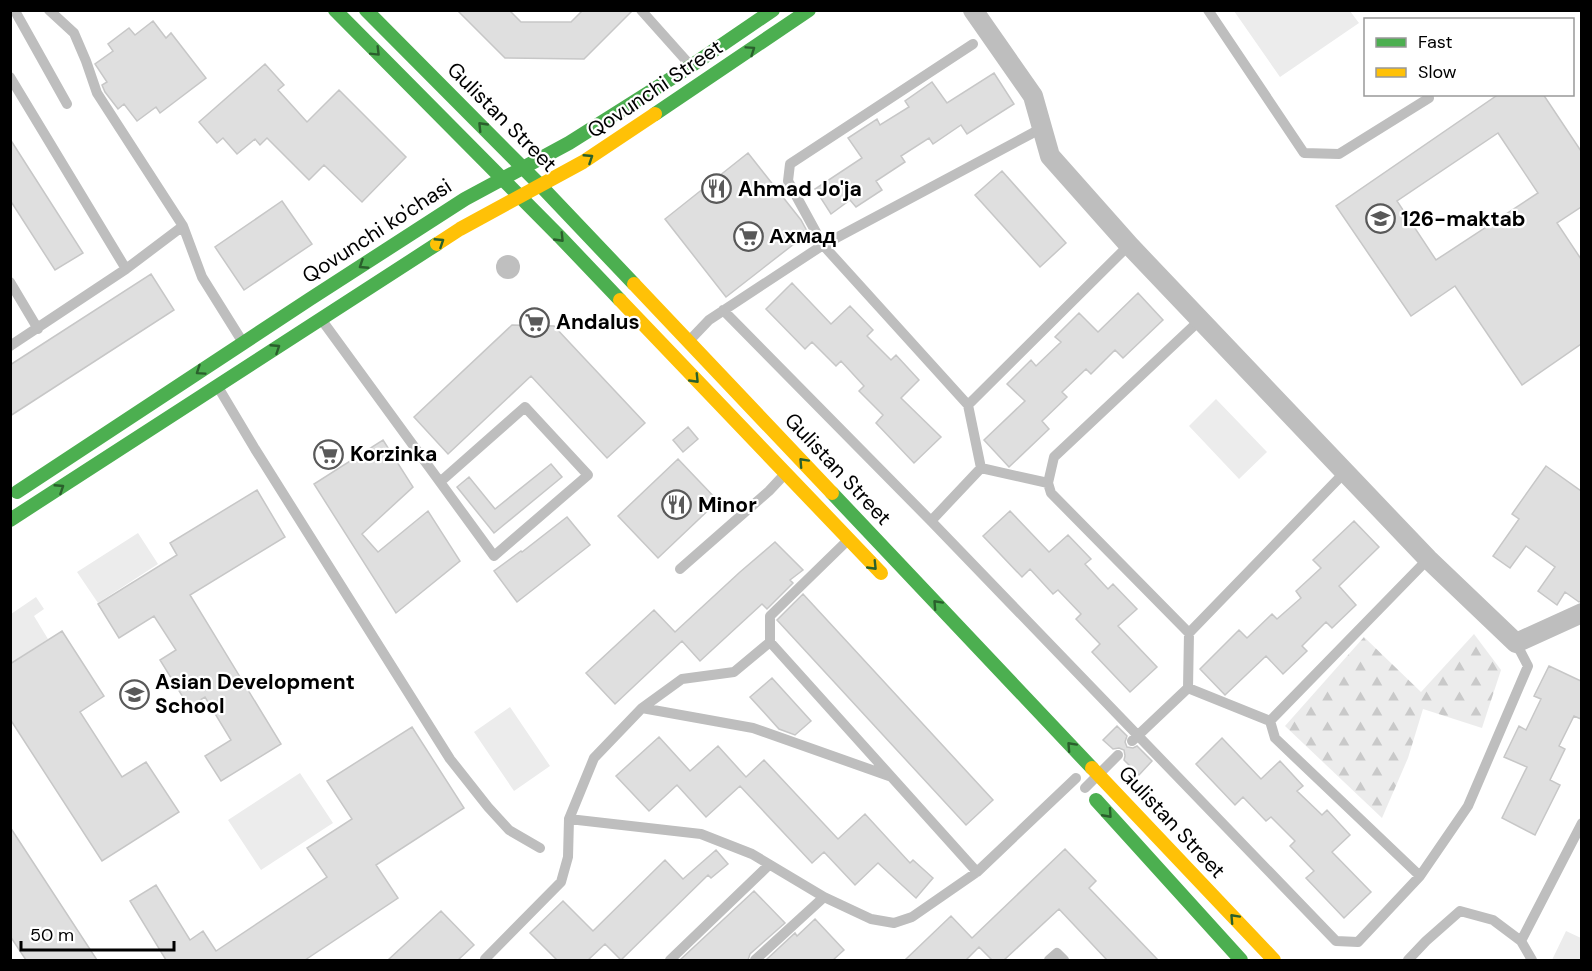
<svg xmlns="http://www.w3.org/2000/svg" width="1592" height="971" viewBox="0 0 1592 971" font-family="'DM Sans',sans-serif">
<defs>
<pattern id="forest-firs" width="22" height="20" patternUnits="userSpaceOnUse" patternTransform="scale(1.5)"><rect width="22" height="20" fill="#ececec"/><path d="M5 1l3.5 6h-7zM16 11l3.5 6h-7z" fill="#c9c9c9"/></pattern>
</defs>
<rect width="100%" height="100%" fill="#fff"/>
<path fill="#ececec" d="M1234 11H1350L1359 23 1280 77Z
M1216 399 1267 452 1239 479 1189 426Z
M138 533 158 564 98 603 77 572Z
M36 597 44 609 34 616 48 639 11 663V614Z
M510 707 550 766 514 791 474 732Z
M300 773 333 823 261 870 228 820Z
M1566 931 1581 938V960H1552Z"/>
<path fill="url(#forest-firs)" d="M1474 634 1501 670 1482 728 1423 709 1408 758 1382 818 1285 726 1364 637 1421 692Z"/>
<path fill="#bfbfbf" d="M496 267a12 12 0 1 1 24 0a12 12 0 1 1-24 0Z"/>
<path fill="#dfdfdf" stroke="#c7c7c7" stroke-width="1.5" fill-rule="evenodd" d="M457 10H509L521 22H571L583 10H633L584 59 505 58Z
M153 21 166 38 171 33 206 78 160 113 156 107 137 121 124 104 118 109 105 92 102 85 107 82 95 64 113 51 108 44 129 28 135 35Z
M265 64 284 85 278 90 307 122 339 90 406 157 362 202 324 165 309 180 267 138 260 145 255 139 237 154 223 138 217 143 199 122Z
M994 73 1014 104 967 134 961 125 933 144 929 138 901 156 905 162 876 181 882 190 856 207 850 200 831 214 815 189 862 158 848 138 877 119 880 125 909 107 905 101 932 82 947 103Z
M1499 94H1543L1581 151V207L1557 223 1581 259V344L1522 385 1455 286 1411 316 1336 206ZM1498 133 1538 193 1436 260 1397 201Z
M10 139 83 253 55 270 10 200Z
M748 153 801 220 808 233 726 297 665 219Z
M1002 171 1066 243 1040 267 975 195Z
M282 201 312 244 244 290 215 247Z
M151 274 174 310 10 416V365Z
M792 283 831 324 850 306 873 330 867 336 891 360 896 355 919 380 901 398 941 437 914 463 876 423 883 415 859 391 864 386 841 361 836 366 812 342 805 349 766 309Z
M1138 293 1163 320 1123 358 1115 350 1091 374 1086 369 1062 392 1067 397 1042 421 1049 429 1009 467 984 440 1025 401 1007 384 1031 360 1036 366 1061 342 1055 337 1079 313 1098 332Z
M512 325 554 326 645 423 607 458 531 376 448 454 414 417Z
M688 427 698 439 683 452 673 440Z
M383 440 413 487 362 534 378 552 428 511 460 561 396 613 314 484Z
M678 459 718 501 658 558 618 516Z
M551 464 562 477 494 533 457 487 469 477 495 509Z
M1546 466 1581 491V601L1579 602 1565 592 1557 605 1538 591 1555 567 1526 546 1510 568 1493 556 1519 519 1512 514Z
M257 490 285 537 190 595 281 744 221 781 205 756 231 740 205 697 189 707 160 660 176 650 154 616 119 638 98 604 177 555 170 543Z
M1010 511 1049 552 1068 535 1091 559 1085 564 1108 589 1113 584 1137 609 1118 626 1157 667 1130 692 1092 652 1100 644 1076 619 1081 614 1058 590 1053 594 1030 569 1022 577 983 536Z
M567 517 590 545 517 602 494 571 521 551 522 552Z
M1354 521 1379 547 1339 586 1356 605 1332 628 1326 622 1302 646 1307 651 1283 674 1266 656 1225 695 1200 669 1239 630 1247 638 1272 614 1277 619 1301 598 1296 591 1321 568 1313 560Z
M775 542 803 570 790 580 793 583 767 609 762 604 700 661 682 641 615 704 586 673 654 610 675 632 740 572Z
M803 594 993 800 966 825 777 620Z
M62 631 104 696 80 712 122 777 146 762 179 812 102 861 10 719V664Z
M1549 666 1581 681V719L1574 716 1559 746 1565 749 1550 780 1560 785 1535 835 1502 818 1527 767 1504 757 1519 726 1526 730 1541 699 1534 696Z
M772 678 811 721 795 735 779 729 750 697Z
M1117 726 1127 736 1125 742 1127 747 1133 748 1137 746 1152 761 1139 775 1124 760 1125 756 1124 750 1119 748 1113 749 1103 740Z
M412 727 464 808 376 865 398 898 305 960H166L130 901 156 885 190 940 203 931 216 951 327 877 307 848 352 819 327 781Z
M659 737 690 771 718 746 746 777 764 760 838 839 865 814 910 863 913 860 933 878 916 898 878 863 855 885 824 852 812 863 740 786 706 817 677 785 649 811 616 776Z
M1222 738 1261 779 1280 761 1303 786 1297 791 1322 815 1327 810 1350 835 1332 852 1371 892 1344 918 1306 878 1314 871 1290 846 1295 841 1271 817 1266 821 1243 797 1235 805 1196 764Z
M10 827 97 960H26L10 936Z
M1065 849 1096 881 1089 888 1158 960H1107L1059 909 1004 960H992L979 947 966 960H905L951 916 972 938Z
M716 850 728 864 711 878 708 875 621 960 605 944 588 960H557L530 933 563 901 593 931 665 860 683 879Z
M754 891 785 923 750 954 748 960H680Z
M441 911 474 945 458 960H388Z
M815 919 844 950 833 960H766L795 933 797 936Z"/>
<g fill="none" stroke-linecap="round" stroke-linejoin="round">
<path stroke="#bebebe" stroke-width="10" d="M49 10 74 33 86 61 97 93 183 226
M641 10 691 66
M1208 10 1304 153 1339 154 1429 98
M15 11 67 104
M10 77 126 269
M1042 128 823 245 968 405 1129 245
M10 282 38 329
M723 310 931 521 1336 941 1358 942 1420 876 1468 806 1528 666 1516 643
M321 319 494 556 588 475 525 407 440 482
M688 342 709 320 823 245 788 181 790 164 973 44
M10 346 126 269 183 226 202 277 242 341
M218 387 255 449 450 759 488 807 509 830 540 848
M968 405 981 468
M931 521 981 468 1048 483
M680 569 769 491 784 475
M1189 633 1345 472
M770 642V616L848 540
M1188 688 1189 633 1051 493 1048 483 1054 457 1200 320
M642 708 682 679 734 672 770 642 977 872
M1132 741 1188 688 1270 721
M1085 788 1118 755
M569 819 701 834 752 854 824 897 871 919 894 923 912 917 977 872 1076 778
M1420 876 1275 738 1270 721 1428 559
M1521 941 1582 823
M486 960 485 959 561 882 568 857 569 819 594 758 642 708 753 728 889 776
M670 960 769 865
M755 960 824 897
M1049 960 1057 953 1064 960
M1408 960 1426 941 1460 911 1493 920 1521 941 1532 960"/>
<path stroke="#bebebe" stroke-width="20" d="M973 10 1033 96 1050 156 1129 245 1345 472 1428 559 1516 643 1582 613"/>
<path stroke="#4caf50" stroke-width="14" d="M335 10 560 237 620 300
M366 10 540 185 634 284
M655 114 809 10
M17 492 310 299 465 199 569 143 691 66 773 10
M832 493 1092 768
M10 520 437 244
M1096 800 1241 960"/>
<path stroke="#ffc107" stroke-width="14" d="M437 244 460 229 583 162 655 114
M634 284 832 493
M620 300 881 573
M1092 768 1274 960"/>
</g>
<defs><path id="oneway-chevron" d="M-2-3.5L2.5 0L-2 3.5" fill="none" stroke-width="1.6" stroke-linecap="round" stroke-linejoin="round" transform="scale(1.5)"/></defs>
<g stroke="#2a602c">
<use href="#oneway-chevron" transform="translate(751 50) rotate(-34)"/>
<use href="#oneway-chevron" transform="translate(376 52) rotate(45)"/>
<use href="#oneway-chevron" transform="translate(482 126) rotate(-134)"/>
<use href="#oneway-chevron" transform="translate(589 158) rotate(-33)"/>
<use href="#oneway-chevron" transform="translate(560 238) rotate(46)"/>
<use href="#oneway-chevron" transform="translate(440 242) rotate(-33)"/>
<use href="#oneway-chevron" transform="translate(363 265) rotate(147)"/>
<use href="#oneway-chevron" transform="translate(276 348) rotate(-33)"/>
<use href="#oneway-chevron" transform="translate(200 371) rotate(146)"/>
<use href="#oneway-chevron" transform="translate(695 379) rotate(46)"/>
<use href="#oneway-chevron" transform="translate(803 462) rotate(-133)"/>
<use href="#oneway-chevron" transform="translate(60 488) rotate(-33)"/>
<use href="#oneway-chevron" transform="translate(873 566) rotate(46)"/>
<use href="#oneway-chevron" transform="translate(937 604) rotate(-133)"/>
<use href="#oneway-chevron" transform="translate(1071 746) rotate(-133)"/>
<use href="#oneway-chevron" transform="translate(1108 814) rotate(48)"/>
<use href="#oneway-chevron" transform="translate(1234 918) rotate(-133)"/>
</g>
<defs>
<symbol id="restaurant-ring" viewBox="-11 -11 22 22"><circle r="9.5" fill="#fff" stroke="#595959" stroke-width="1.5"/><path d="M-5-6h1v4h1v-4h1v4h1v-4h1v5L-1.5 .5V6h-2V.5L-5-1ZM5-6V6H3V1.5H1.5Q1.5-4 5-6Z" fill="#595959"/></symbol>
<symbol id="school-ring" viewBox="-11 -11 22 22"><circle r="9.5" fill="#fff" stroke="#595959" stroke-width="1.5"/><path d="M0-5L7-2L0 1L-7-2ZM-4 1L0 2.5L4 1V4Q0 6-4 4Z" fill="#595959"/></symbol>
<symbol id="supermarket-ring" viewBox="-11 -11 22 22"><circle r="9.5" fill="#fff" stroke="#595959" stroke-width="1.5"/><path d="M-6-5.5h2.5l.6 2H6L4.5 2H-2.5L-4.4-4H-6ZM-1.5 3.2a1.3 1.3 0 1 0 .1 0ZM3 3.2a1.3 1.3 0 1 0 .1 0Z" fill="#595959"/></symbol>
</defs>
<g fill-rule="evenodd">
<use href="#restaurant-ring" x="700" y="172" width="33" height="33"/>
<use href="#school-ring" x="1364" y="202" width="33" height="33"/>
<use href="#supermarket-ring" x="732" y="220" width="33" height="33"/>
<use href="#supermarket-ring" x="518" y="306" width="33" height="33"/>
<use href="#supermarket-ring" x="312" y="438" width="33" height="33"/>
<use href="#restaurant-ring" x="660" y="488" width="33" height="33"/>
<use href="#school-ring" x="118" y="678" width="33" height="33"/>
</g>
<g text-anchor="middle" stroke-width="4.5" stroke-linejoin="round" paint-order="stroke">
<g font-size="21" fill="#000" stroke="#fff">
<text transform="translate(655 89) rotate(-34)" y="7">Qovunchi Street</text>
<text transform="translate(502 117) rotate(45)" y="7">Gulistan Street</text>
<text transform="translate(377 231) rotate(-33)" y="7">Qovunchi ko'chasi</text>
<text transform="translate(838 469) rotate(47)" y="7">Gulistan Street</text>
<text transform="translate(1172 822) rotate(47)" y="7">Gulistan Street</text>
</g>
<g font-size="21" font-weight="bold" fill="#000" stroke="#fff" text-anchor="start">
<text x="738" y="196">Ahmad Jo'ja</text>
<text x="1401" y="226">126-maktab</text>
<text x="769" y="243">Ахмад</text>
<text x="556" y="329">Andalus</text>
<text x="350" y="461">Korzinka</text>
<text x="698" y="512">Minor</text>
<text x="155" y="689">Asian Development<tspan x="155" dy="24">School</tspan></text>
</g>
</g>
<rect width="1592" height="971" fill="none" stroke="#000000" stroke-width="24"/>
<rect x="1364" y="18" width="210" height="78" fill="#ffffff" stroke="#999999" stroke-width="1.5"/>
<rect x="1376" y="38" width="30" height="9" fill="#4caf50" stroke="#999999" stroke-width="1.5"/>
<text x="1418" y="48" font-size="18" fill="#000000">Fast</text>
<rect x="1376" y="68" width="30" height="9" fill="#ffc107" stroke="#999999" stroke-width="1.5"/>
<text x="1418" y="78" font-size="18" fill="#000000">Slow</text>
<path d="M21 941v9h153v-9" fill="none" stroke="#000000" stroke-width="3"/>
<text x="30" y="941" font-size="18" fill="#000000" stroke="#ffffff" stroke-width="4.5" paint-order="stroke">50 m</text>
</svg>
